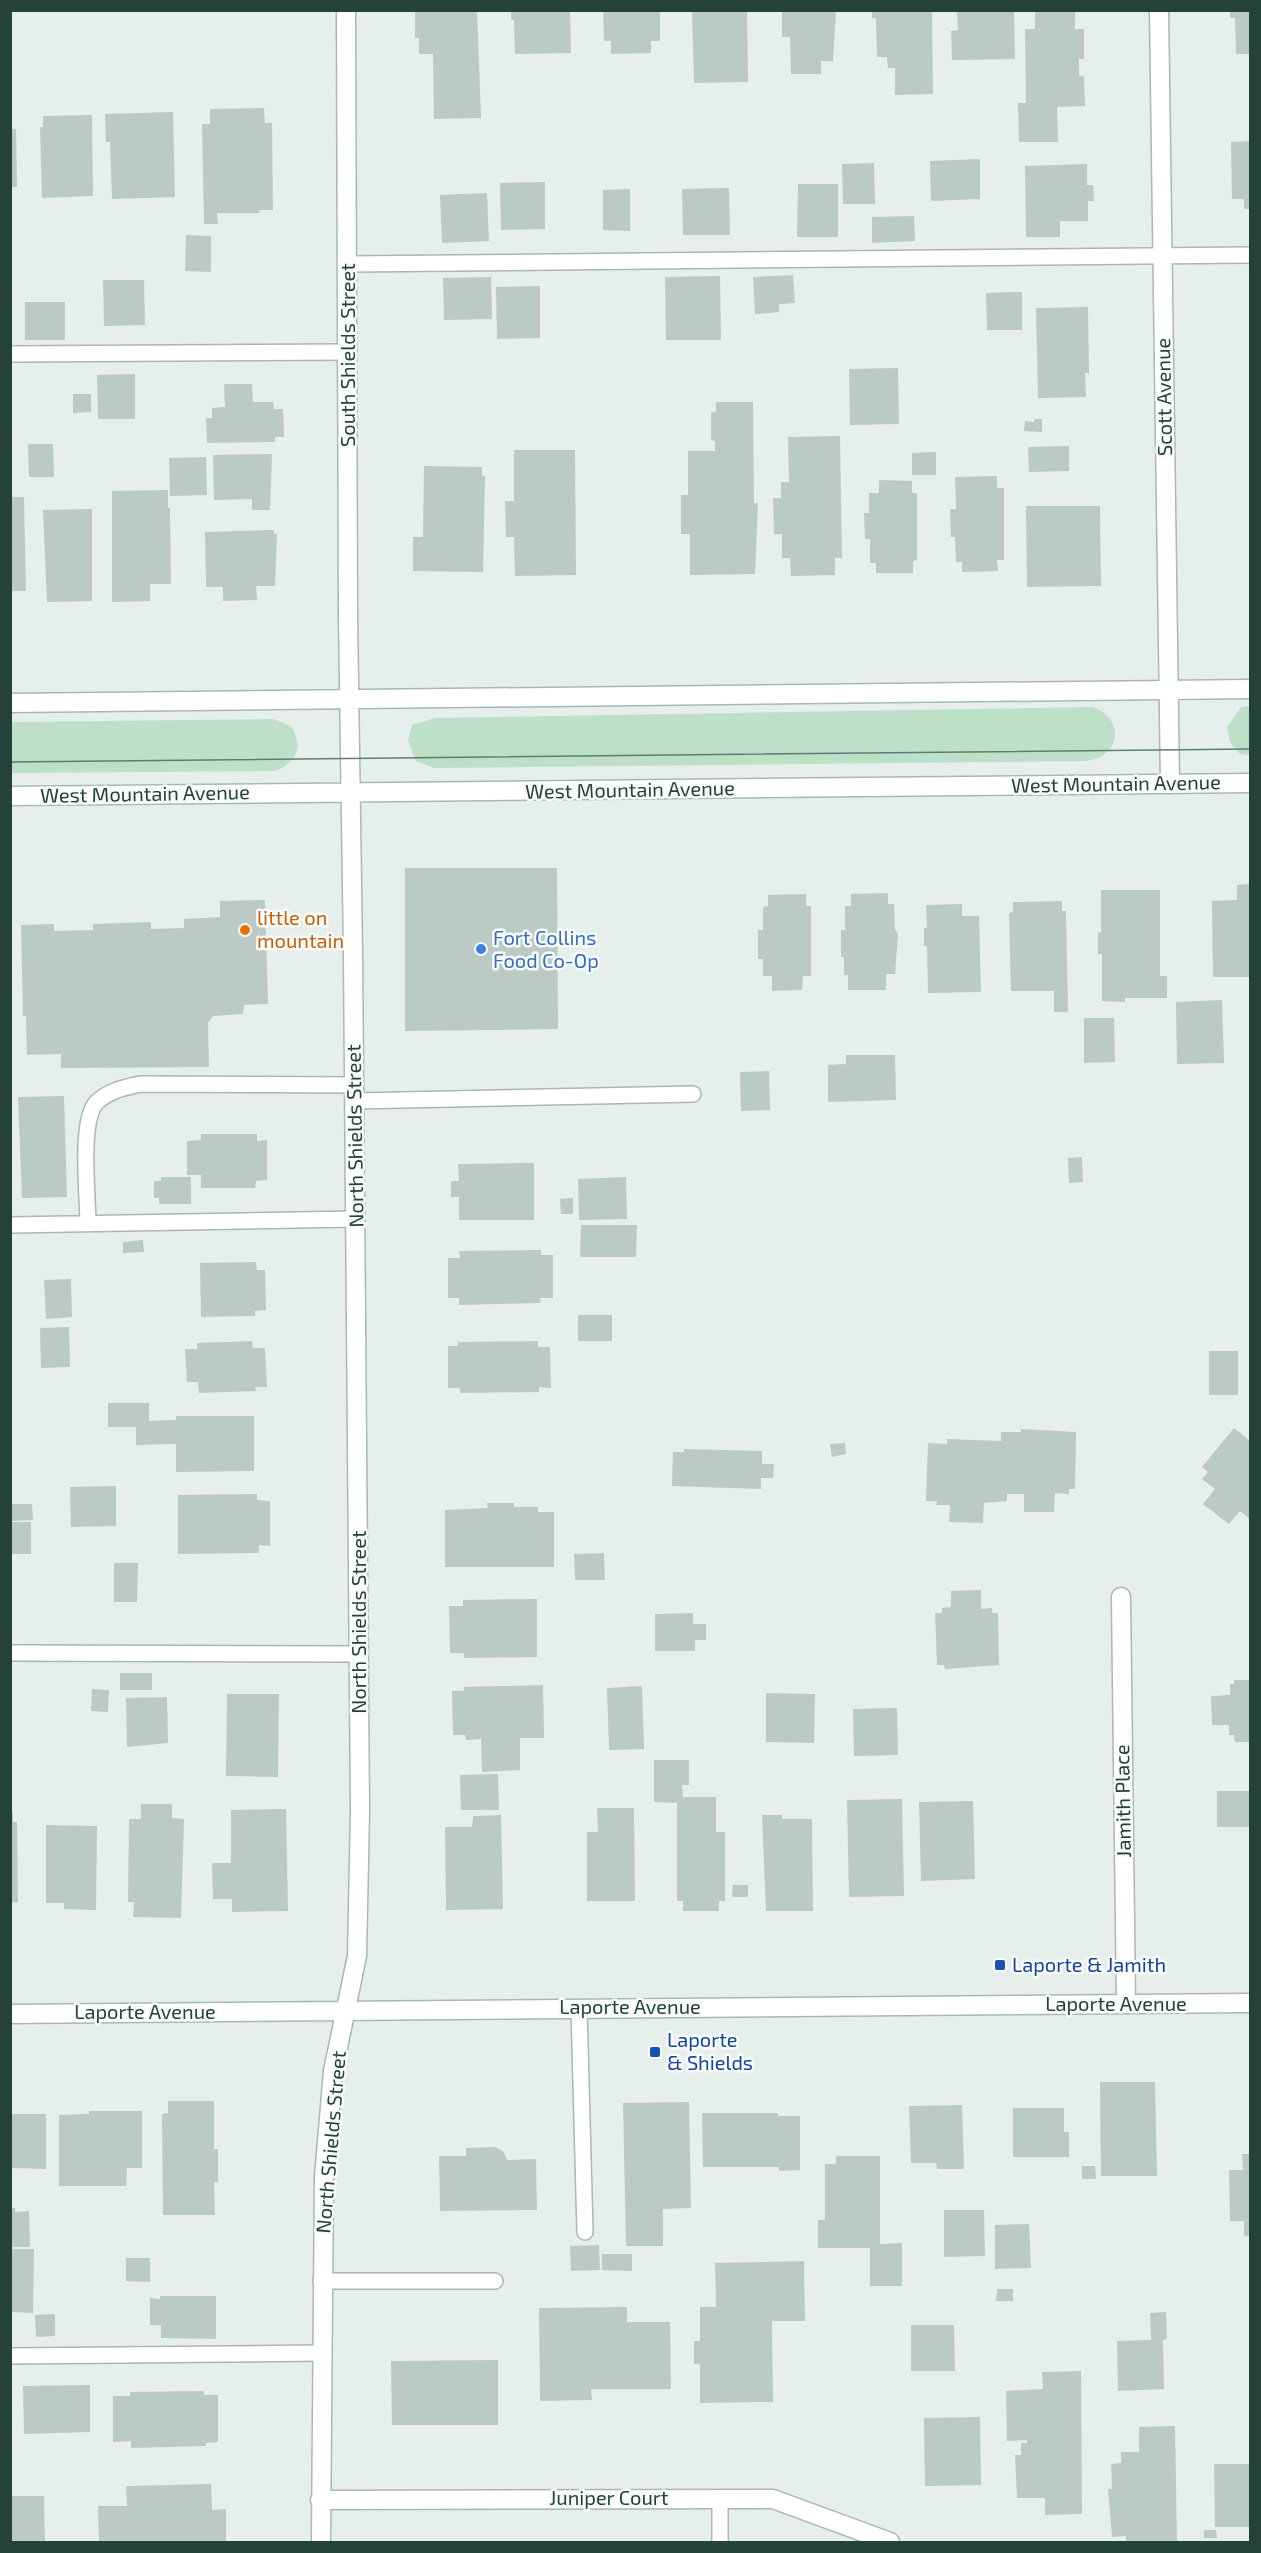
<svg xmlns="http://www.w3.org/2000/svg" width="1261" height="2553" viewBox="0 0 1261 2553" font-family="'Exo 2',sans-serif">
<rect width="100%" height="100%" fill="#e6efeb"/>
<path fill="#bfe0c8" d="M1250 706V755L1240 754 1230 742 1227 727 1241 707Z
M1093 707C1127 720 1120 758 1085 761L434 768 416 761 408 741 412 725 435 718Z
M273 719 291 726C304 745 297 764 274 771L11 773V722Z"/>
<path fill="#bbcac4" d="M415 10H477L481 118 434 119 433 54H419V38H415Z
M511 10H570L571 53 515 54 514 20H511Z
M603 10H660V41H651V53L611 54V41H604Z
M692 10H747L748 82 694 83Z
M782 10H836L833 61H821V74H791L790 37H782Z
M872 10H932L933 94 895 95V68H888L887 57H877L876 18H872Z
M957 10H1014L1015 59 952 60 951 31 958 30Z
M1035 10H1075V29H1084V59H1079V76H1084L1085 106 1057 107 1058 142H1019L1018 103H1026L1025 29H1035Z
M1230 10H1250V54H1236L1235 18H1230Z
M264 108 265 123H272L273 210H259V213H217L218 224H204L202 124H210V109Z
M173 112 175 197 112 199 110 142H106L105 114Z
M92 115 93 196 42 198 40 127H43V116Z
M10 129H16L17 187H10Z
M1250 141V209H1244V199H1232L1231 142Z
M980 159V199L931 201 930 161Z
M874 163 875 204H843L842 164Z
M1087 164V185H1093L1094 201H1088V221H1060V237H1026L1025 166Z
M545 182V229L501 230 500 183Z
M798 184H838V237H797Z
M729 188 730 235H683L682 189Z
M630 189V231L603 230V190Z
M487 193 489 241 442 243 440 195Z
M914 216 915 241 872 243V217Z
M186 235 211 236V272L185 271Z
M793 275 795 303 779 304V312L755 314 753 277Z
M720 276 721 340H666L665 277Z
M491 277 492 319 444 320 443 278Z
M103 280H144L145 325 104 326Z
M540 286V338L497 339 496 287Z
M1022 292V330H987L986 293Z
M25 302H65V340H25Z
M1088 307 1089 373H1085L1086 397 1038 398 1036 308Z
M898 368 899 424 850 425 849 369Z
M135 374V419H98L97 375Z
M224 384H252L253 402H273L274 409H283L284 437H275V442L207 443 206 418H212V408L225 407Z
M73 394H91V412L73 413Z
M716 402H753L754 503H758L755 574 690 575V534H681V495H688V451H715V441L711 440V412H716Z
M1034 419H1042V432L1024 431 1025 421 1034 422Z
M840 436 842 558H835V575L791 576 790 558H782V534H774L773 498H781V482H789L788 437Z
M28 444H53L54 477H29Z
M1069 446V471L1029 472 1028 447Z
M514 450H575L576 575 515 576 514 537H506L505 501H514Z
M936 452V475H912V453Z
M272 454 270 510H252V499L214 500 213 455Z
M206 457 207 495 170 496 169 458Z
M424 466 482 467V476H485L483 572 413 571V537H423Z
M997 476V488H1004V560H997L998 571 962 572V562H956L955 537H951L950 509H956L955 477Z
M879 480 912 481V493H917V560L913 561V573H876V563H870V539H865L864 513H869V493H879Z
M168 490V508H170L171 584H150V601L112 602V491Z
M10 497H24L26 591H10Z
M1026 506H1100L1101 586 1027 587Z
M92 509V601L47 602 43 510Z
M274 530V534H277L275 586H256L257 600 223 601V587H206L205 532Z
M405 868H557L558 1029 405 1031Z
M1250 884V977H1213L1212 901 1237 900V885Z
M1101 890H1160V976H1167V998H1125V1002L1102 1001V954H1098V932L1101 933Z
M888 893V904H894L895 929 898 934 895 974H886V990H848V975H844V957H841V930H845V906H851V894Z
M806 894V906H811V976H803L802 990 772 991V976H763V959H758V930H763V907L768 906V895Z
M265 900 268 1004 244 1005 243 1014 213 1016 208 1023 209 1067 61 1068V1054L27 1055 26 1016H23L21 925 54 924V931L93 930V924L151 922V929L184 928V919L220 917V901Z
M1062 901V911H1066L1068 1012H1054V991H1011L1009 913 1013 912V902Z
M962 904V916H979L981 992 928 993 927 946H924V928H927L926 905Z
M1222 1000 1224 1063 1177 1064 1176 1002Z
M1084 1018H1114L1115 1062 1084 1063Z
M846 1055H895L896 1100 828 1102V1065L846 1064Z
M769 1071 770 1110 741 1111 740 1072Z
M64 1096 67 1197 22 1198 18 1097Z
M201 1134H257V1141L267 1140V1180L256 1181 255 1188H201V1175H187V1141L201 1140Z
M1082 1157 1083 1182 1069 1183 1068 1158Z
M534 1163V1220H459V1197H451V1181H459L458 1164Z
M161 1177H191V1204H159V1198H154V1181H161Z
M626 1177 627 1219 579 1220 578 1179Z
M573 1198V1214H561L560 1199Z
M581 1225H637L636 1257H580Z
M143 1240 144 1252 123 1253V1242Z
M541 1250V1255H553V1298H540L541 1303 459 1305V1298H448V1258H460L459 1251Z
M256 1262 257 1270H265L266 1310 255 1311V1316L201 1317 200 1263Z
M71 1279 72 1317 46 1319 44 1280Z
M578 1315H612V1341H578Z
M69 1327 70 1367 41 1368 40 1328Z
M252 1341 253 1348H265L267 1387H255L256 1391 199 1393 198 1382H187L185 1349H197V1343Z
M538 1341V1347H550L551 1388 539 1387V1392L460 1393V1388H448V1346H458V1342Z
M1209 1351H1238V1395H1209Z
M108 1403H149V1421L176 1420V1416H254V1471L176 1472V1444L136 1445V1427H108Z
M1234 1428 1250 1441V1519L1240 1511 1229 1524 1203 1504 1215 1489 1202 1479 1208 1472 1202 1467Z
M1021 1429 1076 1432 1075 1489H1069V1494L1055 1493 1054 1512H1024V1494H1007V1501L984 1503 983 1523 949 1522 950 1505H936L937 1501H926L928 1443 947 1444V1439L1001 1441V1432H1021Z
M845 1443 846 1454 832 1457 830 1444Z
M684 1449 762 1451V1464H774L773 1478H761V1489L672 1486 673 1452H684Z
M116 1486V1526L71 1527 70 1487Z
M257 1494V1500L270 1501V1546L259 1545V1553L178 1554V1495Z
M487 1503H514V1507H538V1512H554V1567H445V1510L488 1508Z
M11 1504H32L33 1520 11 1521Z
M10 1522H31V1554H10Z
M604 1553 605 1580H575L574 1554Z
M114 1563H138L137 1602H114Z
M981 1590V1609L992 1608V1613H998L999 1665 945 1669 944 1665H937L935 1613H942V1608L951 1607V1591Z
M537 1599V1657L464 1658V1653H450L449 1606H463V1600Z
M693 1613V1624H706V1640H695V1651H655V1614Z
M120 1673H152V1690H120Z
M1234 1680H1250V1742H1235L1234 1735H1229V1725H1212L1211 1696 1230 1695V1684H1234Z
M543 1685 544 1738H520V1770L482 1772 481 1739 466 1740 465 1735H453L452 1691H464V1687Z
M642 1686 644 1749 609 1750 607 1688Z
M92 1689 109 1690 108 1712 91 1711Z
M766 1693 815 1694 814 1743 766 1742Z
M227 1694H279L278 1777 226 1776Z
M167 1697 168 1743 127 1747 126 1698Z
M897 1708 898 1755 854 1756 853 1709Z
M654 1760H689V1785H682L683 1797H716V1832H725V1901H719V1911H683V1901H677V1803L654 1802Z
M498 1774 499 1810H461L460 1775Z
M1217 1791H1250V1827H1217Z
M902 1799 904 1896 849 1897 847 1800Z
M973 1801 975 1879 921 1881 919 1802Z
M141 1804H172V1818L184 1819 181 1918 133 1917 134 1902H128L129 1819H141Z
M597 1808H634L635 1901H587V1832H598Z
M286 1809 288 1911 232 1912V1899H213L212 1863H231V1810Z
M10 1812H13V1822H17L18 1902 10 1903Z
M501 1815 503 1909 446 1910 445 1827H472L473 1816Z
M762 1815H782V1819H812L813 1911H766Z
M46 1825 97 1826 96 1910 64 1909V1903H46Z
M733 1885H748V1897H732Z
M1100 2082H1155L1157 2176H1101Z
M168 2101H214V2149H218V2182H214L215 2215H163L162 2114 168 2113Z
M689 2102 691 2208 663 2209V2246H626L623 2103Z
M962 2105 964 2169H937L936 2163H911L909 2106Z
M1013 2108H1064V2132H1069V2157H1013Z
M89 2111H142V2168H127L126 2186H59V2115L89 2114Z
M702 2113H778V2116H800V2170L779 2171V2167H703Z
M10 2114H46V2169L10 2168Z
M495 2147 503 2151 507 2160 536 2159 537 2210 440 2211 439 2156H466V2148Z
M1242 2154H1250V2236H1244V2221H1230L1229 2170H1243Z
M836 2156H880V2244L902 2243V2286H870V2248H818V2220H825V2164H836Z
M1082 2166H1095L1096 2179H1082Z
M10 2208H15V2212L29 2211 30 2247H10Z
M944 2210H984L985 2256 944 2257Z
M1029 2224 1031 2268 995 2269V2225Z
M599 2245 600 2270 571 2271 570 2246Z
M10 2249H34L33 2313 10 2312Z
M602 2254H632V2271L602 2270Z
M126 2258H150V2282L126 2281Z
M804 2261 805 2321H772L773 2402 700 2403V2364H694V2341H700V2307H716L715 2263Z
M997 2289H1013V2301H996Z
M160 2296H216V2339L161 2338V2325H150V2298L160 2299Z
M627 2307V2322H670L671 2389H591L592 2400 540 2401 539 2308Z
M1166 2312 1167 2339 1163 2340 1164 2389 1118 2391 1117 2341 1151 2340 1150 2313Z
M55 2314V2336L36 2337 35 2315Z
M911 2325H954L955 2371H911Z
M498 2360V2425H392L391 2361Z
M1081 2371 1082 2514 1045 2515V2498H1017L1015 2455H1021V2443H1027V2440L1007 2441 1006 2391 1043 2389 1042 2372Z
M90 2385V2432L24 2434 23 2386Z
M204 2391V2395H218V2442L206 2443V2446L131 2448V2441L113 2442V2396H130V2392Z
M980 2417 981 2485 925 2486 924 2418Z
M1175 2426 1177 2542H1126V2536L1112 2537 1108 2489H1112L1111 2464 1121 2463V2452H1139V2427Z
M1214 2464H1250V2527H1215Z
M211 2484 212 2510 226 2509V2542H99L98 2506H127L126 2486Z
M10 2496H44L45 2542H10Z
M1204 2530H1216L1217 2538H1204Z"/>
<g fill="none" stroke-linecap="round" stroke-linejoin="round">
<defs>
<path id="lane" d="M348 264 1250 255
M10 354 348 352
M354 1101 693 1094
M88 1224C88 1198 79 1119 97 1102 110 1090 123 1088 140 1084L354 1085
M10 1225 356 1219
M10 1653 360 1654
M579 2008 585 2232
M321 2281H495
M10 2356 321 2353
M720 2498V2542"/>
<path id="street" d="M1159 10 1170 784
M1121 1597 1126 2004
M320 2500 773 2499 890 2542"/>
<path id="secondary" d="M10 703 1250 689
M10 796 1250 783
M10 2014 1250 2003
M321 2542 324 2177 333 2071 357 1956 360 1811 353 953 348 617 346 10"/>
</defs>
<use href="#lane" stroke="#a8b8b2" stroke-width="18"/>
<use href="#street" stroke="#a8b8b2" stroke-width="21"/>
<use href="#secondary" stroke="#a4bbb3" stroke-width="21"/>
<use href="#lane" stroke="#fff" stroke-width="15"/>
<use href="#street" stroke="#fff" stroke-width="18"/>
<use href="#secondary" stroke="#fff" stroke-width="18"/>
<path stroke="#5f7d75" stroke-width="1.5" d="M10 762 1250 749"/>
</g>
<circle fill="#e8710a" stroke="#f7fbf9" stroke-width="2" cx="245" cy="930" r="6"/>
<circle fill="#3f7fe0" stroke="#f7fbf9" stroke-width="2" cx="481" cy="949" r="6"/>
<g fill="#1a4fb4" stroke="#f7fbf9" stroke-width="2">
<rect x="994" y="1959" width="12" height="12" rx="3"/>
<rect x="649" y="2046" width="12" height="12" rx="3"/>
</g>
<g text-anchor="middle" stroke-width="5" stroke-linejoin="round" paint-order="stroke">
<g font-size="20" fill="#24423a" stroke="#f7fbf9">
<text transform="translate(348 355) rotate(-90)" y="7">South Shields Street</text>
<text transform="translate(1164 397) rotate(-91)" y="7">Scott Avenue</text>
<text transform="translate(1116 784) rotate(-1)" y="7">West Mountain Avenue</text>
<text transform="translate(630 790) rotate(-1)" y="7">West Mountain Avenue</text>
<text transform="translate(145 794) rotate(-1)" y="7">West Mountain Avenue</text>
<text transform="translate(355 1136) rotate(-91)" y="7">North Shields Street</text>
<text transform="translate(359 1622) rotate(-90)" y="7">North Shields Street</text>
<text transform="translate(1123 1801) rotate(-91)" y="7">Jamith Place</text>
<text x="1116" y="2011">Laporte Avenue</text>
<text x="630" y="2014">Laporte Avenue</text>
<text x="145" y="2019">Laporte Avenue</text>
<text transform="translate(331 2142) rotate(-85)" y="7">North Shields Street</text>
<text x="609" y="2505">Juniper Court</text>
</g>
<g font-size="20" fill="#c56008" stroke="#f7fbf9" text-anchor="start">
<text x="257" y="925">little on<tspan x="257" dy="23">mountain</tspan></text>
</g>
<g font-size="20" fill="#366cbe" stroke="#f7fbf9" text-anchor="start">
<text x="493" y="945">Fort Collins<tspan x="493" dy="23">Food Co-Op</tspan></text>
</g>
<g font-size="20" fill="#164399" stroke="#f7fbf9" text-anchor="start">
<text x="1012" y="1972">Laporte &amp; Jamith</text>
<text x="667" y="2047">Laporte<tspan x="667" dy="23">&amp; Shields</tspan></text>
</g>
</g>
<rect width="1261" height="2553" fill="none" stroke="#24423a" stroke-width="24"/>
</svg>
